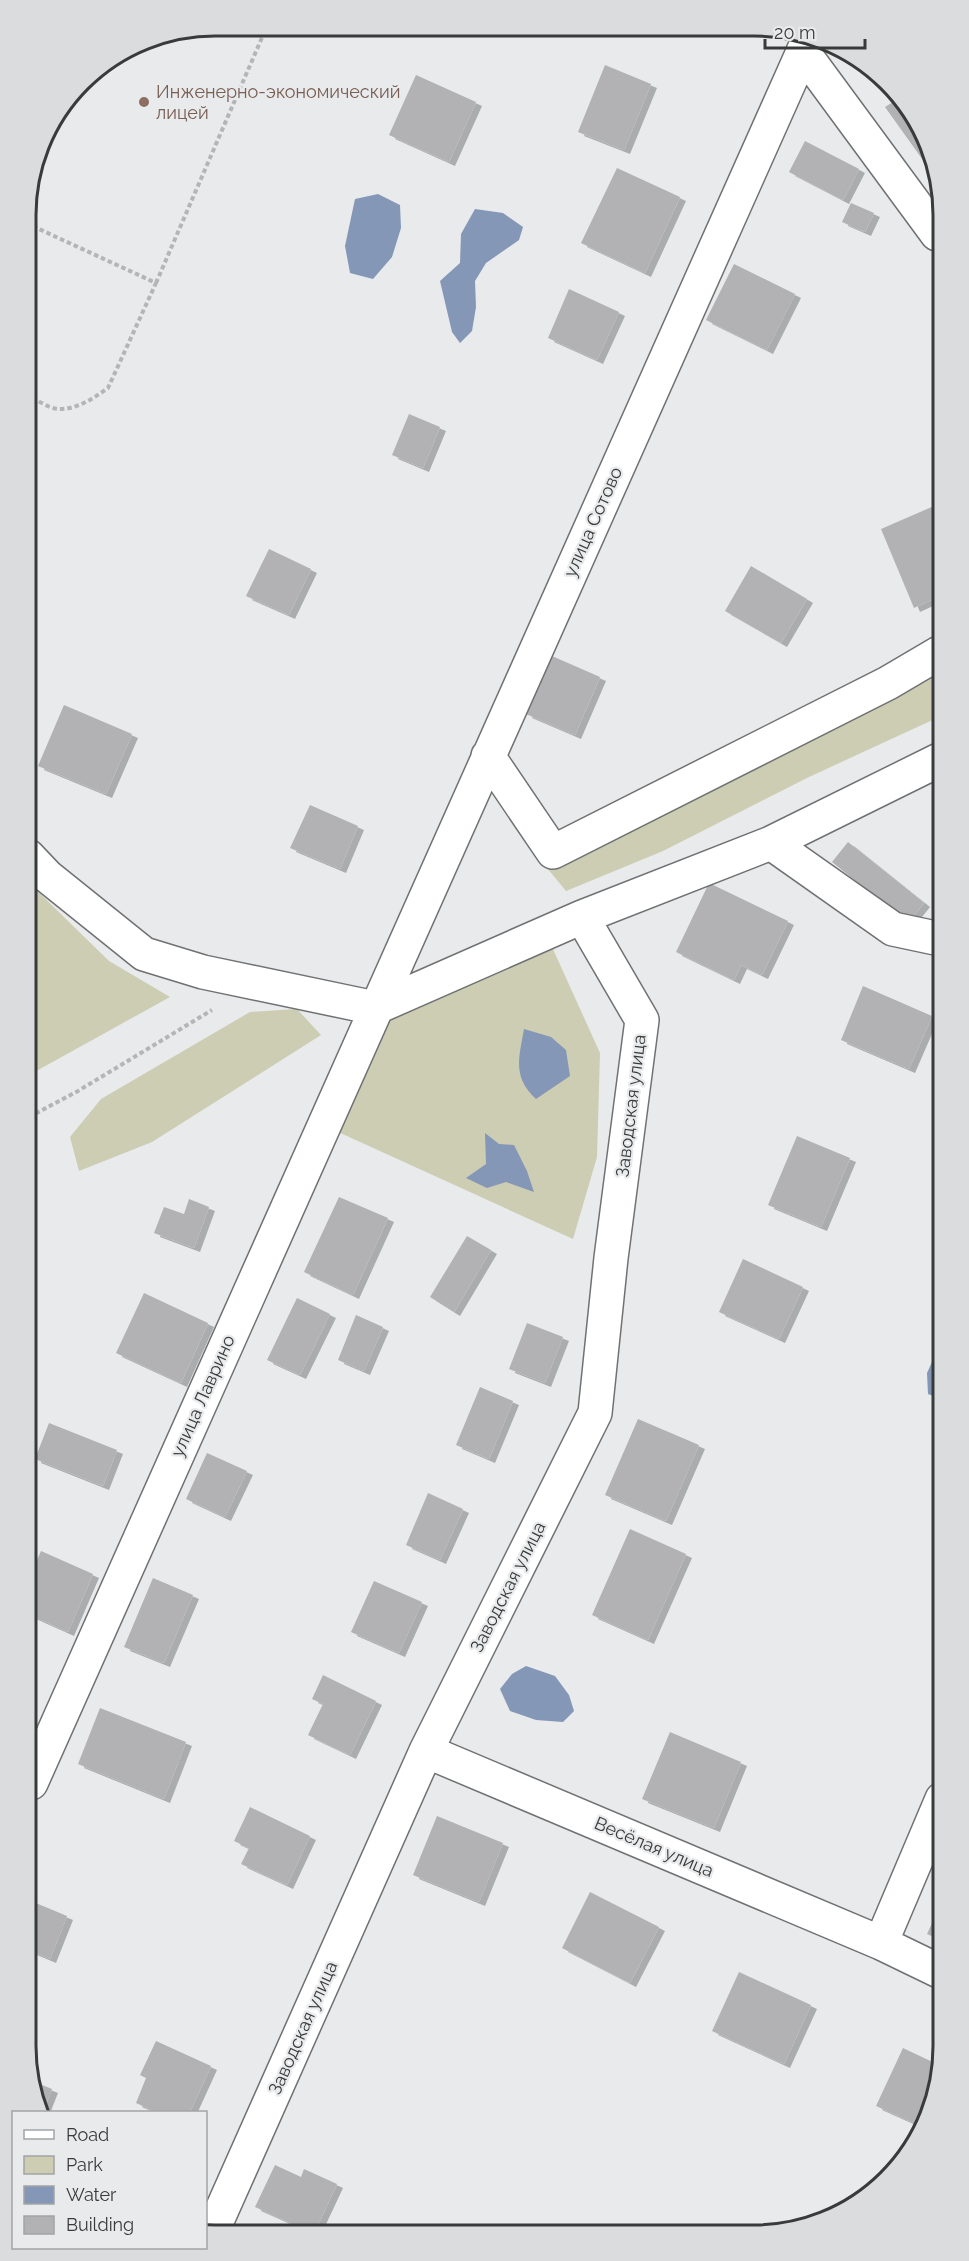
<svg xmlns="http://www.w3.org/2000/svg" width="969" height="2261" viewBox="0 0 969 2261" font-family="Raleway,sans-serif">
<defs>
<filter id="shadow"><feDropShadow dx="6" dy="4" stdDeviation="0" flood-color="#0004"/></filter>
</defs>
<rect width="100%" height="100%" fill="#e8eaec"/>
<path fill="#cccdb3" d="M939 669V717L809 777 663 851 566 891 547 868 722 782Z
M28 882 109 961 170 997 29 1075Z
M552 947 600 1053 597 1157 573 1239 336 1131 389 1016Z
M297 1009 321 1035 152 1142 79 1171 70 1137 101 1099 250 1012Z"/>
<path fill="#8497b6" d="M378 194 400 205 401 228 392 257 373 279 350 273 345 246 355 199Z
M475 209 503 213 523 227 519 240 486 263 475 281 476 307 472 331 460 343 452 332 440 281 460 263 461 234Z
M524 1029 551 1037 566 1050 570 1076 536 1099C512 1077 519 1058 524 1029Z
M485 1133 499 1144 514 1145 527 1171 534 1192 506 1182 487 1188 466 1178 486 1164Z
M941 1342V1399L928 1394 927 1373Z
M526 1666 555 1676 569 1695 574 1711 563 1722 536 1720 510 1711 500 1689 512 1674Z"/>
<path fill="#b2b1b3" filter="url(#shadow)" d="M605 65 651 84 624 150 578 132Z
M416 75 476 102 449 162 389 135Z
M898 99 932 157 925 163 885 107Z
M805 141 859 169 843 200 789 172Z
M617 168 680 197 645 273 581 243Z
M851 203 874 213 865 232 842 222Z
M734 264 795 294 767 350 706 320Z
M569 289 619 312 597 360 548 338Z
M409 414 440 427 423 468 392 455Z
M934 506 938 516V597L914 608 881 529Z
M269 549 311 569 289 615 246 596Z
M751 566 807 599 781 643 725 611Z
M552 656 600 677 575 735 526 714Z
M64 705 132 734 106 794 38 766Z
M310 805 358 826 340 869 290 848Z
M848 842 924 903 908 923 832 862Z
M709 883 788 921 762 975 741 965 734 980 676 952Z
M863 986 932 1016 909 1069 841 1040Z
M797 1136 850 1158 821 1227 768 1205Z
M339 1197 388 1218 353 1295 304 1272Z
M189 1199 209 1207 194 1248 154 1233 164 1207 184 1214Z
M467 1236 491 1250 454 1312 430 1297Z
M743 1259 803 1287 779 1339 719 1312Z
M144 1293 208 1323 181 1383 116 1353Z
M297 1298 330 1314 300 1375 267 1360Z
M356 1315 383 1327 364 1371 338 1360Z
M527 1323 563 1337 545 1383 509 1369Z
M480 1387 513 1401 489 1459 456 1445Z
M638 1419 699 1445 666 1521 605 1495Z
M49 1423 117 1450 103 1486 35 1459Z
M207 1453 247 1471 225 1517 186 1499Z
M428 1493 463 1509 440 1560 406 1545Z
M630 1529 686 1554 648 1640 592 1615Z
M41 1551 93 1574 68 1632 30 1615V1576Z
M153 1578 193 1595 164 1663 124 1647Z
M374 1581 422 1602 399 1653 351 1632Z
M323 1675 376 1701 350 1755 308 1735 323 1704 312 1699Z
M100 1708 186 1742 164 1799 78 1764Z
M670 1732 741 1762 714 1828 642 1799Z
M250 1807 310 1836 287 1885 241 1864 249 1848 234 1841Z
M437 1816 503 1843 479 1902 413 1875Z
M590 1892 659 1927 630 1983 562 1948Z
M943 1899V1941L927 1934Z
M31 1901 67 1916 50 1959 31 1951Z
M739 1972 811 2005 784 2064 712 2031Z
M156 2041 211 2066 190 2112H156L136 2103 146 2078 140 2075Z
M903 2048 941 2066 933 2107 923 2127 876 2106Z
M32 2081 52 2089 43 2112H39L32 2094Z
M275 2165 301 2177 304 2169 337 2184 315 2231H309L255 2207Z"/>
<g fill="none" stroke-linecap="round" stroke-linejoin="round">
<defs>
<path id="minor" d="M803 52 937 234
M488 756 553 852 888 683 939 653
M771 843 893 929 940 939
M28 856 47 876 144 954 203 972 375 1008 582 917 771 843 939 760
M426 1751 881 1943 943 1973
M31 1783 810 36
M881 1943 942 1799
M212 2232 426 1751 595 1413 611 1258 642 1020 582 917"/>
</defs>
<use href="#minor" stroke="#6f7172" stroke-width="36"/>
<path stroke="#b3b5b6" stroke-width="4" stroke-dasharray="4.5 3" stroke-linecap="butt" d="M26 223 156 283 108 388C94 398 76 410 58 409 48 408 35 399 27 394
M156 283 267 26
M29 1117 78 1091 212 1010"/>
<use href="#minor" stroke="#fff" stroke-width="33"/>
</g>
<circle fill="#8d6e63" stroke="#e8eaec" stroke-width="2" cx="144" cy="102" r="6"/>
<g text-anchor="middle" stroke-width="4.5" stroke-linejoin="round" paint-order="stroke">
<g font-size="18" fill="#785e54" stroke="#e8eaec" text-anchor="start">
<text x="156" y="98">Инженерно-экономический<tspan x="156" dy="21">лицей</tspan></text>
</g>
<g font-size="18" fill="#393a3a" stroke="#e8eaec">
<text transform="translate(593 522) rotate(-66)" y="6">улица Сотово</text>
<text transform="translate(631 1106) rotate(-83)" y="6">Заводская улица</text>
<text transform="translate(203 1396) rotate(-66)" y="6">улица Лаврино</text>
<text transform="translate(508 1587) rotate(-63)" y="6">Заводская улица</text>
<text transform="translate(654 1847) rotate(23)" y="6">Весёлая улица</text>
<text transform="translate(303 2028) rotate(-66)" y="6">Заводская улица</text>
</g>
</g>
<path d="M0 0H969V2261H0ZM215 36H754A179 179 0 0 1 933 215V2046A179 179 0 0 1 754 2225H215A179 179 0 0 1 36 2046V215A179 179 0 0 1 215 36Z" fill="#dadcde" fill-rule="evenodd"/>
<path fill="none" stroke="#393a3a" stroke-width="3" d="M215 36H754A179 179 0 0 1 933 215V2046A179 179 0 0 1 754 2225H215A179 179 0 0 1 36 2046V215A179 179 0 0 1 215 36Z"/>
<rect x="12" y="2111" width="195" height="138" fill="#e8eaec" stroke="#a2a4a5" stroke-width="1.5"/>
<rect x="24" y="2130" width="30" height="9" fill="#ffffff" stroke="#a2a4a5" stroke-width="1.5"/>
<text x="66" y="2141" font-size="18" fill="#393a3a">Road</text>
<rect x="24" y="2156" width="30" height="18" fill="#cccdb3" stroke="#a2a4a5" stroke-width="1.5"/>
<text x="66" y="2171" font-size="18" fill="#393a3a">Park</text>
<rect x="24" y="2186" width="30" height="18" fill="#8497b6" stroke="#a2a4a5" stroke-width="1.5"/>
<text x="66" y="2201" font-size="18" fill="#393a3a">Water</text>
<rect x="24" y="2216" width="30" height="18" fill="#b2b1b3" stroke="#a2a4a5" stroke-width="1.5"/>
<text x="66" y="2231" font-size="18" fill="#393a3a">Building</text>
<path d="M765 39v9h100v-9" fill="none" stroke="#393a3a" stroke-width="3"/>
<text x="774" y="39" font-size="18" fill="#393a3a" stroke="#e8eaec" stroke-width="4.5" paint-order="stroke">20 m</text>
</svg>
